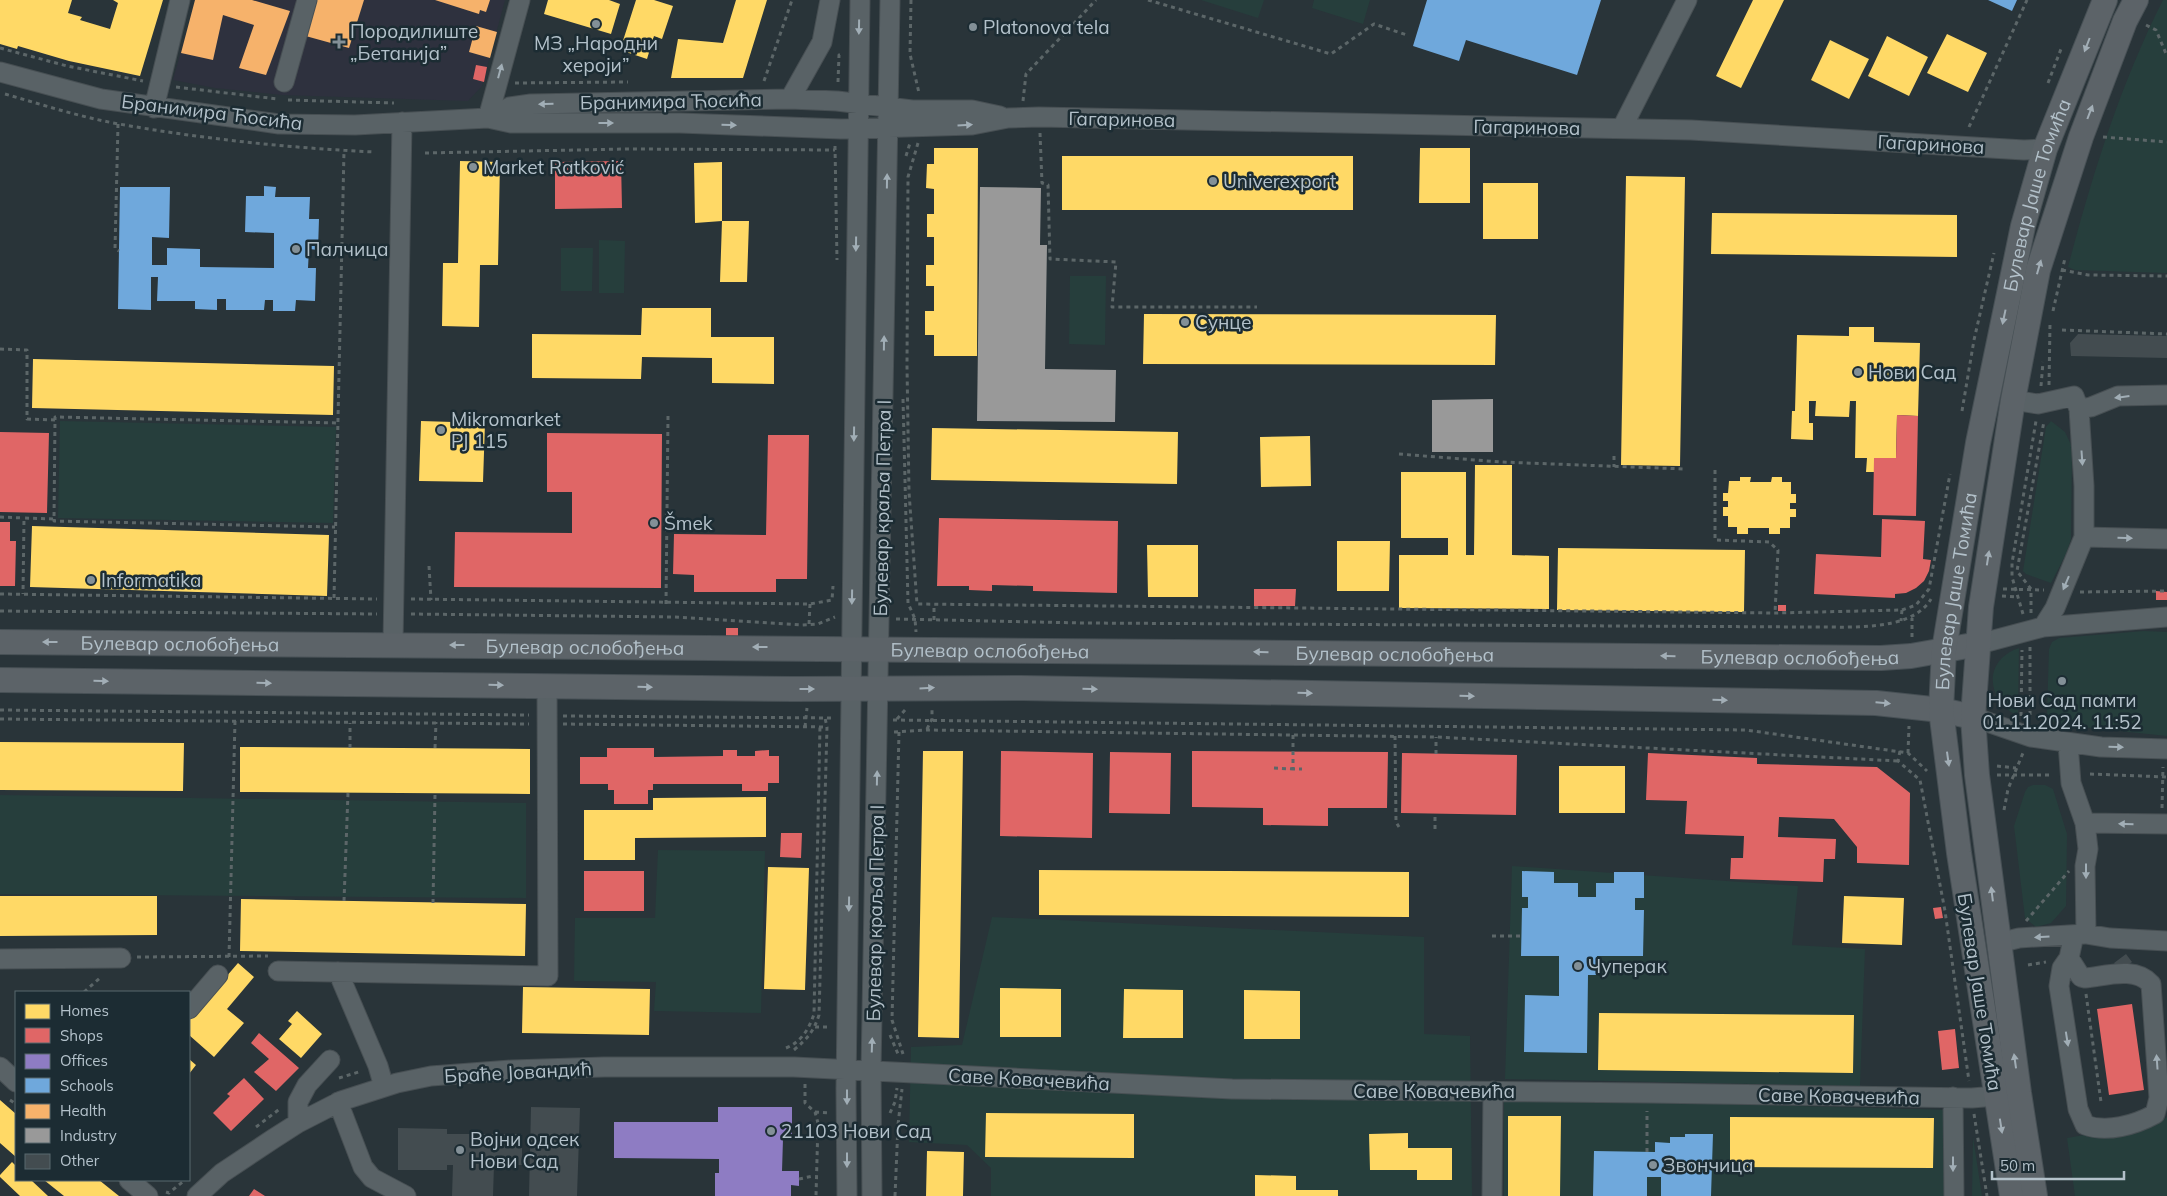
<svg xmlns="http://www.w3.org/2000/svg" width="2167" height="1196" viewBox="0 0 2167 1196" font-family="Mulish,sans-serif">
<rect width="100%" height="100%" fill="#293439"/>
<path fill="#2e313e" d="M195 0H505L482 86 468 101 282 95 215 88 173 80Z"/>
<path fill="#263e3c" d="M1201 0H1264L1258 18Z
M1314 0H1370L1363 24 1312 8Z
M2163 0H2167V273L2075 270 2068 267C2092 176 2120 85 2163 0Z
M599 240 625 241 624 293H599Z
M561 248H593L592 291H561Z
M1070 276H1106L1105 345 1069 344Z
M60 421 336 427 333 523 58 518Z
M2051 421 2065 432 2072 447 2071 539 2066 554 2051 583 2026 574 2023 571 2046 427Z
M2144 631 2167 632V736L2073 726 2055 723 2050 719 2047 713 2049 649 2052 642 2059 638Z
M2019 648 2018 714 2016 715C1986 699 1983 660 2019 648Z
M2033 785H2045L2053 789 2067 834 2066 906 2051 923 2036 927 2025 918 2014 826 2025 792 2028 787Z
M0 795 526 803V898L0 894Z
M658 850 765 851 761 1013 654 1011 656 982 574 981 575 918H655Z
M1512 866 1798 886 1792 945 1865 949 1860 1086 1505 1079Z
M992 917 1424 937V1034L1470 1036 1472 1196H991V1168L967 1145 909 1142 911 1047 962 1045Z
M1504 1098 1947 1110 1945 1196H1504Z
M2167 1117V1196H2075L2067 1138 2160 1122Z
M1973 1137 1982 1196H1972Z"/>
<path fill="#ffd966" d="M0 0H72L68 13 82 17 80 20 110 29 118 3 113 0H163L140 76 69 61 18 46 17 49 0 44Z
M548 0H609L620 4 611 34 544 14Z
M636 0H654L673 6 662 39 654 36 647 59 620 50Z
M736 0H767L743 78H671L678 39 723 43Z
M1753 0H1784L1741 88 1716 76Z
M1947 34 1987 53 1968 92 1927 73Z
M1887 36 1928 57 1909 96 1868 76Z
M1830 40 1869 59 1849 99 1811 80Z
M934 148H978L977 356H934V335H925V311H934V286H926V265H934V237H927V214H934V189L926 188 927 164H934Z
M1420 148H1470V203H1419Z
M1062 156H1353V210H1062Z
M460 161 500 162 498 265H480L479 327 442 326 443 263H458Z
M722 162V221L695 223 694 163Z
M1626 176 1685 177 1680 466 1621 465Z
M1483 183H1538V239H1483Z
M1712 213 1957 215V257L1711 254Z
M722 221H749L747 282H720Z
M642 308H711V337H774V384L712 383V358L642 357 641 379 532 378V334L641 335Z
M1144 314 1496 315 1495 365 1143 364Z
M1849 327H1874V342L1920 343 1918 416 1897 415 1896 458H1874V472H1866L1867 458H1855L1856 401H1850L1849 417 1815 416 1816 401H1809V423H1813V440L1791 439 1792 411H1795L1797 335 1849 336Z
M33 359 334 366 333 415 32 408Z
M421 421 485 423 483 482 419 481Z
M932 428 1178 432 1177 484 931 480Z
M1310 436 1311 486 1261 487 1260 437Z
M1475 465H1512V555L1549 556V609L1399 608V555H1448V538H1401V472H1466V555H1474Z
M1740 477H1751L1750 482H1771L1772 477H1782V482H1791V494H1796V503H1790V509H1796V517H1790V528H1780V534H1769V528H1748V534H1737V527H1728V516H1723V507H1728V501H1723V493H1728L1729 481H1740Z
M32 526 329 535 327 596 30 587Z
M1337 541H1390L1389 591H1337Z
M1147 545H1198V597H1148Z
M1558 548 1745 550 1744 612 1557 610Z
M0 742 184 743 183 791 0 790Z
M240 747 530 749V794L240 792Z
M923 751H963L959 1038 918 1037Z
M1559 766H1625V813H1559Z
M766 797V837L635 838V860H584V810H653V798Z
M768 867 809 868 805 990 764 989Z
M1039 870 1409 872V917L1039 915Z
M0 896H157V935L0 936Z
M1844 896 1904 898 1902 945 1842 943Z
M241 899 526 904 525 956 240 951Z
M238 963 254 977 227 1009 244 1023 214 1057 189 1035V1020Z
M523 987 650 989 649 1035 522 1033Z
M1000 988 1061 989V1037H1000Z
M1124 989 1183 990V1038H1123Z
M1244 990 1300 991V1039H1244Z
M297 1011 322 1034 301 1058 279 1039 292 1024 288 1021Z
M1599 1013 1854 1015 1853 1073 1598 1070Z
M189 1059 196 1065 189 1074Z
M0 1100 16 1114V1157L0 1143Z
M986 1113 1134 1114V1158L985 1157Z
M1508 1116H1561L1560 1196H1508Z
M1730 1117 1934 1118 1933 1168 1730 1167Z
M1408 1133V1148H1452V1180H1417V1170H1370L1369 1134Z
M927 1151 964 1152 963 1196H926Z
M12 1162 16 1166V1180H31L48 1196H20L0 1177V1175Z
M1255 1175 1296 1176V1190H1338V1196H1255Z
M44 1180H99L119 1196H64Z"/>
<path fill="#e06666" d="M476 65 487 67 484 82 473 79Z
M621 161 622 208 555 209V162Z
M1897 415 1918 416 1916 516 1873 515 1874 458H1896Z
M0 432 49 433 47 513 0 512Z
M547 433 662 434 661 588 454 587 455 532 572 533V492H547Z
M768 435H809L807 579H776V592H694V575L673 574 674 534 766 535Z
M939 518 1118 521 1117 593 1033 591V586L992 585V591L969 590V586H937Z
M1882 519 1925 521 1923 559 1931 560 1929 571 1924 581 1916 588 1906 593 1895 594V598L1814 594 1816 554 1881 557Z
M0 522H10V541H16L15 586H0Z
M1254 589H1296L1295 606H1254Z
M2156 591 2167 592V600H2156Z
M1778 605H1786V611H1778Z
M726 628H738V636H726Z
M607 748H654V757L723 756V750H737V756H755V751L769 750V756H779V783H768V791H742V784H653V790H648V804H614V790H608V784H580V757H607Z
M1001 751 1093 753 1092 838 1000 836Z
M1192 751 1388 752 1387 808H1328V826L1263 825V808L1192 807Z
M1110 752 1171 753 1170 814 1109 813Z
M1402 753 1517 755 1516 815 1401 813Z
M1648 753 1757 758V764L1877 767 1910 793 1909 865 1857 863V847L1834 819 1779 817 1778 837 1836 839 1835 859H1824L1823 882 1730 879 1731 858H1743L1744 836 1685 834 1687 801 1646 800Z
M781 833H802L801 858 780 857Z
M584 871H644V911H584Z
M1941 907 1943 918 1935 919 1933 908Z
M2132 1004 2144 1090 2109 1095 2097 1009Z
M1955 1029 1959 1068 1942 1070 1938 1031Z
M259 1033 299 1068 276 1091 254 1072 269 1059 251 1043Z
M244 1078 264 1099 231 1131 213 1113 230 1096 227 1094Z
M254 1189 265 1196H249Z"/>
<path fill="#8e7cc3" d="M718 1107H792V1139H783L782 1171H799V1186L791 1185V1196H715V1173H719V1159L614 1158V1122H718Z"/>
<path fill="#6fa8dc" d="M1427 0H1601L1577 75 1466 40 1459 61 1413 46Z
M1988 0H2017L2012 11Z
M264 186 276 187 275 197H310L309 219H319L318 250 309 249 308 268H316L315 301 296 300 295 311H273V300H265L264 310H226V299H217V310L195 309V301H157L158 277H151V310L118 309 120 187H170L169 238 152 237V265H167V248L200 249V267L274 268V233L245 232 246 196H264Z
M1522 871 1554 872V883H1578V897H1596V883H1614V872H1644V898H1635V910H1644L1643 956H1597V975H1588L1587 1053 1524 1052 1525 995 1559 996V956H1521L1522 908H1528V897H1522Z
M1685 1134H1713L1711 1196H1661V1177H1647V1196H1593L1594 1151 1655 1152V1142L1670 1143V1137H1685Z"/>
<path fill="#f6b26b" d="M195 0H252L290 11 266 75 239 68 254 25 223 15 213 60 181 53Z
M312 0H364L349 48 302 35Z
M435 0H490L486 12 480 10 479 14Z
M476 26 497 32 490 58 469 52Z"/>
<path fill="#999" d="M980 187 1041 188 1040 245H1047L1045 369 1116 370 1115 422 977 421Z
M1493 399V452H1432V400Z"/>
<path fill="#434c50" d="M2078 334 2167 336V358L2071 356 2070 343Z
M2126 954 2132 962 2120 971 2114 963Z
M531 1107 580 1108 577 1196H529Z
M398 1128 447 1129V1134H522V1165H494L493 1196H452L453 1165H447V1170H398Z"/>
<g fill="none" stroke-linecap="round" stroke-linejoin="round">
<defs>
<path id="minor" d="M0 72 101 99 279 124 355 125 488 118 511 123H680L841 129 972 125 1008 118 1039 117 1691 130 2024 150 2045 149
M284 82 307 0
M790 99 822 42 830 0
M154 108 180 0
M488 118 510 107 531 104 790 99 837 101 912 110H972L1000 116
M488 118 520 0
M1622 128 1687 0
M2013 400 2038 404 2074 396 2079 409 2084 486V537L2055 608 2043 627
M2079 409 2091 407 2118 396 2167 395
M2084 537 2167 539
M393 644 402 122
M1979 644 2043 627 2167 617
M1973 717 2031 737 2101 747 2167 749
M2068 743 2071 783 2085 823 2088 849 2085 866 2086 934 2110 938 2167 941
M2085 823 2167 824
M1999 943 2019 938 2085 934
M2069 958 2081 977 2085 978C2106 976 2135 966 2151 984L2159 1098 2155 1114C2135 1125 2107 1133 2085 1125L2078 1109 2059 986 2062 968 2069 958 2074 935
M0 959 121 958
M278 971 548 976 547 686
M338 972 378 1066 384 1087
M189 1009 218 975
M0 1067 16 1082
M1953 1097 1954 1196
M338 1102 363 1167 372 1178 406 1196
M298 1123V1102L307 1085 330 1060
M129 1180 148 1196
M197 1196 222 1173 273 1139 298 1123 341 1101 397 1083 431 1076 512 1070 604 1067H794L1232 1089 1648 1093 1972 1098 1996 1096
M847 1196 846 1089 860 0
M872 1196 871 1071 890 0
M1492 1196 1493 1091"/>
<g id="major">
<path id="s1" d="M0 642 1881 658 1911 656 1979 644"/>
<path d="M0 680 794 689 1022 688 1876 703 1941 710 1973 717"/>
<path id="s2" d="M2012 1196 1959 853 1941 710 1944 650 1978 443 2023 226 2045 149 2105 0"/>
<path d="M2035 1196 2019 1093 1977 775 1973 717 1981 607 2013 400 2038 270 2081 137 2125 21 2136 0"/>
</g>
</defs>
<use href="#minor" stroke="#474f53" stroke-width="21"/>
<use href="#major" stroke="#475055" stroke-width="26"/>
<path stroke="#5c6668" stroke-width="3" stroke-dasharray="4 4" stroke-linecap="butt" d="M911 0 910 54 919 93
M1148 0 1331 54 1374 24 1407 35
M2146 25 2156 30 2167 56
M0 48 67 66 143 81
M764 81 792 0
M838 82 839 55H842
M515 83 628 82
M2048 83 2061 49
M176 87 277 99
M5 94C43 105 80 117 119 124 203 139 289 148 375 152
M288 100 394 103
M1023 101 1026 74 1096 0
M118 124 115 249 119 251
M1969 127 2027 0
M1040 133 1042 183 1048 185 1050 259 1116 262 1112 307H1257
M2103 137 2167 142
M918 143 908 177 907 366 909 492 917 604 1775 613 1902 610 1901 621
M835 146 837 260
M425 153 627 149 835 150
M906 156 910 143
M2062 270 2088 275 2167 276
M2053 311 2065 258
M2062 330 2167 334
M0 349 27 350V419L55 420 54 519 24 518 23 594
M2049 385 2050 324
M2041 386 2043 362
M903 399 908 603 915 619 916 632
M1962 411 1974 340 1994 253
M55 420V417L338 423
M1399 454 1501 462 1685 469
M1614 456V467
M1715 470V540L1769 542 1778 550 1775 613
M0 517 24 518
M54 519V521L335 527
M429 566 431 600
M2003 589 2044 590
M2080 592 2167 591
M0 594 377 599
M2002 596 2019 597
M334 598 344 151
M411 599 810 604 832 600 833 586
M666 604 668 416
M1902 610 1916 605 1929 589 1950 474
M0 611 377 614
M2031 613V589L2017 571 2044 421
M411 614 675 617 801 625 818 624 835 617
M2023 614 2012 577V563L2036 421
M896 619 1083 623 1806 627C1843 626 1910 634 1931 599
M934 620V605
M809 624 810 604
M1912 637V618
M2030 647V719
M0 710 529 715
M563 716 834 718
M2021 716 2022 650
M0 719 529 724
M897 719 906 709
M893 720 1746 730 1908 753 1927 771
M563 724 827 727
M805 727 807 708
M927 729 932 719V707
M894 732 927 730 1436 737 1898 761
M899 732 892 1020 903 1054
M1293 735V769H1302
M1395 736 1396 822 1399 827
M350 748V723
M435 748 436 722
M1900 751 1898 761 1920 780 1945 911 1969 1081
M1908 753 1909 726
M1436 754V737
M1997 766 2016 768
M1274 768 1293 769
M2090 774 2167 777
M1997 775H2053
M2162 808 2163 767
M2004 810 2008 789 2023 753
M1435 829V814
M344 901 348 793
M433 903 435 794
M2026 921 2069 871
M1492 936H1521
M137 957 268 956
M229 957 235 721
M2028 965 2046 962
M84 992 101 977
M2086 994 2101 1102
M815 1027H830
M890 1035 898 1054
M786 1048C801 1042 809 1029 814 1014L820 726
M794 1050C807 1039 814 1031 819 1015L827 727 825 718
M339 1078 362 1071
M805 1084V1103L815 1112 818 1123 816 1196
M10 1100 16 1104
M815 1112 829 1113
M890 1113 895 1102 897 1088
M1974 1114 1987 1196
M256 1127 281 1108
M1647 1152V1111
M799 1179 813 1176
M166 1192 169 1193 185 1180
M895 1196 898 1125 902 1089"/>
<use href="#minor" stroke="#596266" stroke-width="19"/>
<use href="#major" stroke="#5c6368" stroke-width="24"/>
</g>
<defs><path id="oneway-solid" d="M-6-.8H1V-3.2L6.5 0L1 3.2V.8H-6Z" transform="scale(1.25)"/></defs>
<g fill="#a1aeb6">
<use href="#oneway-solid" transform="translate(859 27) rotate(91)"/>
<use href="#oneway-solid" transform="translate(500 71) rotate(-75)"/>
<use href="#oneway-solid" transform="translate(546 104) rotate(179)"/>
<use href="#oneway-solid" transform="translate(606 123)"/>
<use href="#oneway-solid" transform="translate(729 125) rotate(2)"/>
<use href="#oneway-solid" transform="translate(965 125) rotate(-4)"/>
<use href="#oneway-solid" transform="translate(887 181) rotate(-89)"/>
<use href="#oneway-solid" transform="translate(856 244) rotate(91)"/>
<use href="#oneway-solid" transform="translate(884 343) rotate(-89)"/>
<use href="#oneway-solid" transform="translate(2122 397) rotate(173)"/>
<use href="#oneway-solid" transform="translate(854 434) rotate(91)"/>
<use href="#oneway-solid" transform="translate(2082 458) rotate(86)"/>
<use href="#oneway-solid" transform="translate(2125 538) rotate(1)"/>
<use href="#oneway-solid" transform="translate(2066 583) rotate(113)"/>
<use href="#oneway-solid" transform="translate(852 597) rotate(91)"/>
<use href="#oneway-solid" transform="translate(2116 747) rotate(2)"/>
<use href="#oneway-solid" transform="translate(877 778) rotate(-89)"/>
<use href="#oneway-solid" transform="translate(2126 824) rotate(-179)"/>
<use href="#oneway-solid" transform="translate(2086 871) rotate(90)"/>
<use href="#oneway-solid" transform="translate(849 904) rotate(91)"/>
<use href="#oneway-solid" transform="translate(2042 937) rotate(177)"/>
<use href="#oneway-solid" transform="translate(2067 1039) rotate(81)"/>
<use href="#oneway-solid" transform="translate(872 1045) rotate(-88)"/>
<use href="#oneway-solid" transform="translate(2157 1062) rotate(-94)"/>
<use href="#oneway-solid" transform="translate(847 1097) rotate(90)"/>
<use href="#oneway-solid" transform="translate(847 1160) rotate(90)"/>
<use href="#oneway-solid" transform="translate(1953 1164) rotate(90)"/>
</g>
<g fill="#a2aeb6">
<use href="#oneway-solid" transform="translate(2087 45) rotate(111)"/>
<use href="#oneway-solid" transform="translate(2090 112) rotate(-69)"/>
<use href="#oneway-solid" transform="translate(2039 267) rotate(-74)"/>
<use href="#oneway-solid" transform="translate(2004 317) rotate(102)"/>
<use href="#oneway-solid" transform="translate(1988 558) rotate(-81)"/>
<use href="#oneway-solid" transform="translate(50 642) rotate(-180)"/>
<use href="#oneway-solid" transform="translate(457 645) rotate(-180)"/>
<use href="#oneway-solid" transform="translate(760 647) rotate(-180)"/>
<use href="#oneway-solid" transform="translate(1261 652) rotate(-179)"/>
<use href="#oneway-solid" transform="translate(1668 656) rotate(-179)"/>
<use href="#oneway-solid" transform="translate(101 681) rotate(1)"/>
<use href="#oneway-solid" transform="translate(264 683) rotate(1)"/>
<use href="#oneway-solid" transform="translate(496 685) rotate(1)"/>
<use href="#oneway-solid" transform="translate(645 687) rotate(1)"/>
<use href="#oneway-solid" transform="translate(927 688) rotate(-3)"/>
<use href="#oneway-solid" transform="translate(807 689)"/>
<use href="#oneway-solid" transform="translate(1090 689) rotate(1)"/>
<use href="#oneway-solid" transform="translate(1305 693) rotate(1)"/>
<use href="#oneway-solid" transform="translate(1467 696) rotate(1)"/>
<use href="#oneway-solid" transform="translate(1720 700) rotate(1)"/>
<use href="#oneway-solid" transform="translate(1883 703) rotate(5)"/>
<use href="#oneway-solid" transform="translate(1948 759) rotate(82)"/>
<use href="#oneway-solid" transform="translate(1992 894) rotate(-97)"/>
<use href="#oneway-solid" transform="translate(2015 1061) rotate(-98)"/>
<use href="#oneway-solid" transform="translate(2001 1126) rotate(81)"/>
</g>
<g fill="#839097" stroke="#1c2c33" stroke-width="2">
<circle cx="596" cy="24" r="5"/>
<circle cx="973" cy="27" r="5"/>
<path d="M336.5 34.5h5v5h5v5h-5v5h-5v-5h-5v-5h5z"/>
<circle cx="473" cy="167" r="5"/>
<circle cx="1213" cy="181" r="5"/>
<circle cx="296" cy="249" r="5"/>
<circle cx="1185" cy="322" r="5"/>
<circle cx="1858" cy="372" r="5"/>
<circle cx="441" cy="430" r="5"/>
<circle cx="654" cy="523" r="5"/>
<circle cx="91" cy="580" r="5"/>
<circle cx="2062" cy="681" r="5"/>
<circle cx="1578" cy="966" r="5"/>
<circle cx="771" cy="1131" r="5"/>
<circle cx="460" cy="1150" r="5"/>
<circle cx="1653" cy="1165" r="5"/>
</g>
<g text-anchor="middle" stroke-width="5" stroke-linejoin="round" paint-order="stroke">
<g font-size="19" fill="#b3c1ca" stroke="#1c2c33" text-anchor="start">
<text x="983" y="34">Platonova tela</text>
<text x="350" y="38">Породилиште<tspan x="350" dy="22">„Бетанија”</tspan></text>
<text x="596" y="50" text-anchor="middle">МЗ „Народни<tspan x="596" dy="22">хероји”</tspan></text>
<text x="483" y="174">Market Ratković</text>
<text x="1223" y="188">Univerexport</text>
<text x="306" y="256">Палчица</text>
<text x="1195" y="329">Сунце</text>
<text x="1868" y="379">Нови Сад</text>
<text x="451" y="426">Mikromarket<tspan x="451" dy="22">PJ 115</tspan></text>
<text x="664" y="530">Šmek</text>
<text x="101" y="587">Informatika</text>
<text x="2062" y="707" text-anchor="middle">Нови Сад памти<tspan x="2062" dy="22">01.11.2024. 11:52</tspan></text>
<text x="1588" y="973">Чуперак</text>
<text x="781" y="1138">21103 Нови Сад</text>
<text x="470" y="1146">Војни одсек<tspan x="470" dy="22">Нови Сад</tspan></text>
<text x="1663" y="1172">Звончица</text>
</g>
<g font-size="19" fill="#b3c1ca" stroke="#1c2c33">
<text transform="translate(671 101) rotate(-1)" y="7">Бранимира Ћосића</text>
<text transform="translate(212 112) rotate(7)" y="7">Бранимира Ћосића</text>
<text transform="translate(1122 119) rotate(1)" y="7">Гагаринова</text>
<text transform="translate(1527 127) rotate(1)" y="7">Гагаринова</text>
<text transform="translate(1931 144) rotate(3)" y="7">Гагаринова</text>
<text dy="7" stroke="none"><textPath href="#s2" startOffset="1016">Булевар Јаше Томића</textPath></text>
<text transform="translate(882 508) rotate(-89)" y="7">Булевар краља Петра I</text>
<text dy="7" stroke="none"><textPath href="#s2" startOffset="611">Булевар Јаше Томића</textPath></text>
<text dy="7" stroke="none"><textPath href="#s1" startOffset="180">Булевар ослобођења</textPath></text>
<text dy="7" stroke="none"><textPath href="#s1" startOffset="585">Булевар ослобођења</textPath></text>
<text dy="7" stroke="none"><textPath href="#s1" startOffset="990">Булевар ослобођења</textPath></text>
<text dy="7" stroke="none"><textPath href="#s1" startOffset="1395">Булевар ослобођења</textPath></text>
<text dy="7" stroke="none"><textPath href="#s1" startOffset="1800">Булевар ослобођења</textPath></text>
<text transform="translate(875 913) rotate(-89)" y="7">Булевар краља Петра I</text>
<text transform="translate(1980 992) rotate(81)" y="7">Булевар Јаше Томића</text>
<text transform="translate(518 1072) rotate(-3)" y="7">Браће Јовандић</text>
<text transform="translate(1029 1079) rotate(3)" y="7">Саве Ковачевића</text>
<text x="1434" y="1098">Саве Ковачевића</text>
<text transform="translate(1839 1096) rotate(1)" y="7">Саве Ковачевића</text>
</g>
</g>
<rect x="15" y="991" width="175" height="190" fill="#1c2c33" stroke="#58686f"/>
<rect x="25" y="1004" width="25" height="15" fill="#ffd966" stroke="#58686f"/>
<text x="60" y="1016" font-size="15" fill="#b3c1ca">Homes</text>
<rect x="25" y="1028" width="25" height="15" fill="#e06666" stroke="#58686f"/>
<text x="60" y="1041" font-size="15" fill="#b3c1ca">Shops</text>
<rect x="25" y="1054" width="25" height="15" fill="#8e7cc3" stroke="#58686f"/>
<text x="60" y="1066" font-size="15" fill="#b3c1ca">Offices</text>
<rect x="25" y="1078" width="25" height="15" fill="#6fa8dc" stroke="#58686f"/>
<text x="60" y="1091" font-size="15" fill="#b3c1ca">Schools</text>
<rect x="25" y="1104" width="25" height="15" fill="#f6b26b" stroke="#58686f"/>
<text x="60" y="1116" font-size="15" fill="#b3c1ca">Health</text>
<rect x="25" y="1128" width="25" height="15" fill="#999999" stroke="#58686f"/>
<text x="60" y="1141" font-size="15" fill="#b3c1ca">Industry</text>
<rect x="25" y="1154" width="25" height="15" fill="#434c50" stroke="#58686f"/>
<text x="60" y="1166" font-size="15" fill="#b3c1ca">Other</text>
<path d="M1992 1171v8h132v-8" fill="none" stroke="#b3c1ca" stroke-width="2.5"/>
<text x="2000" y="1171" font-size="15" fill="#b3c1ca" stroke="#1c2c33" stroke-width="4" paint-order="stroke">50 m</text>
</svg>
